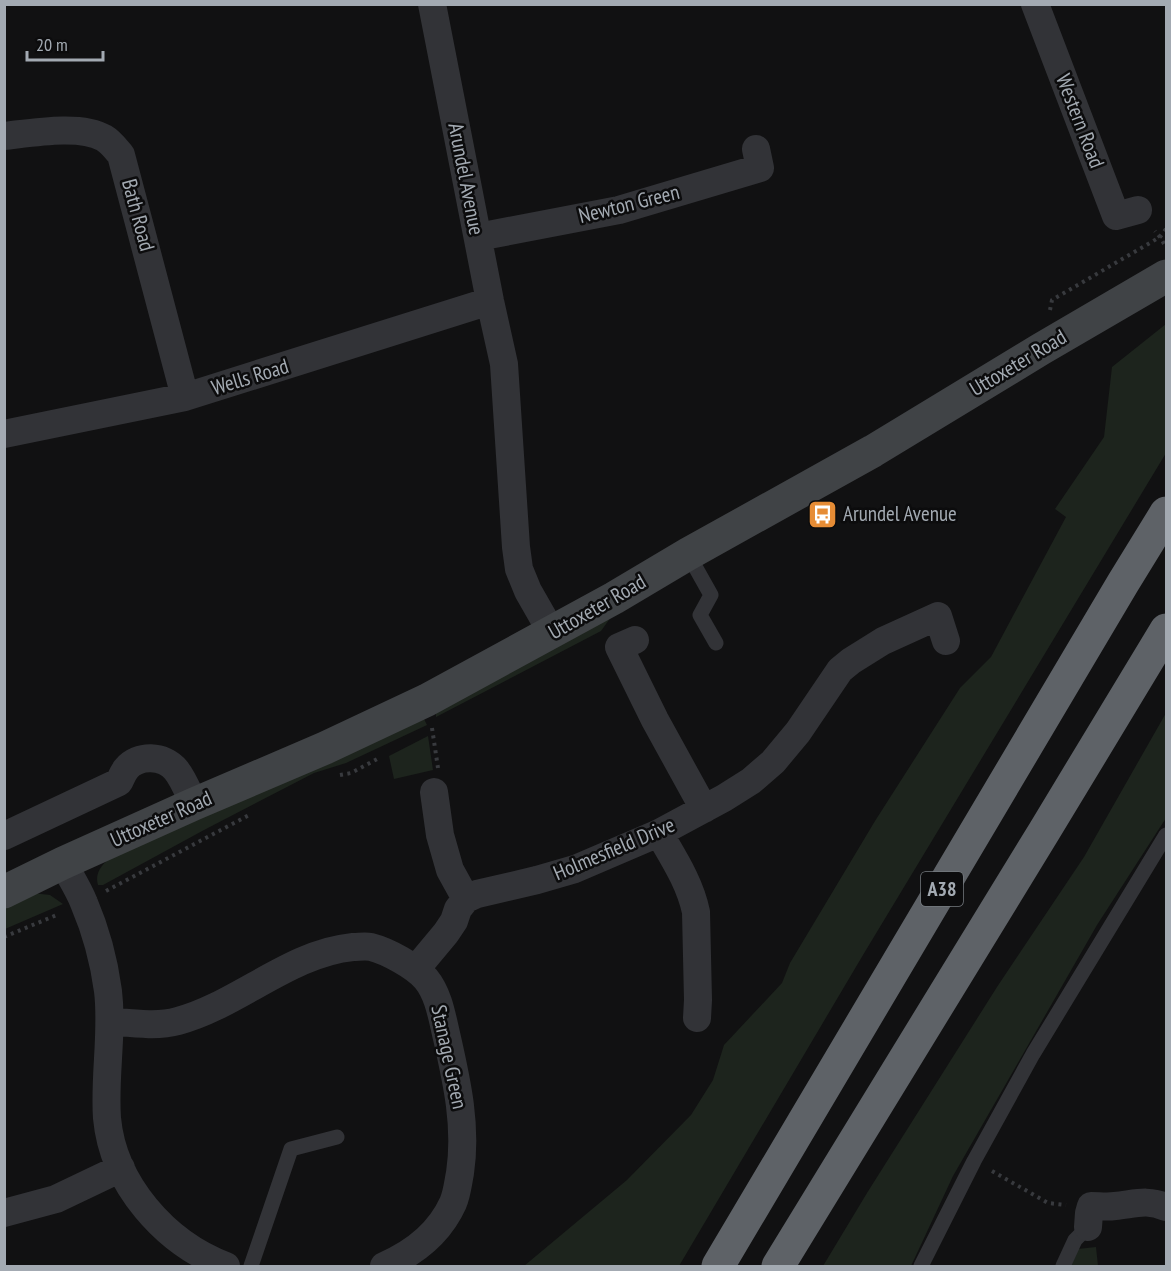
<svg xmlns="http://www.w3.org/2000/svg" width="1171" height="1271" viewBox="0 0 1171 1271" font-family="'PT Sans Narrow',sans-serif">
<rect width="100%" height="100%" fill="#111112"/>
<path fill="#1d241d" d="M1166 324V453L863 955 679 1266H524L627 1180 691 1115 713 1080 724 1045 782 983 790 963 875 821 960 688 991 657 1066 517 1055 509 1104 437 1112 367Z
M611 617 601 631 436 717V706Z
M1166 713V818L1097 925 953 1176 911 1266H823L867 1193 997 987 1084 857Z
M422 715 427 725 346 763 314 773 204 830 103 885H98C93 868 110 858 122 849Z
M428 736 433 770 394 779 389 756Z
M32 893 50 895 63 904 5 929V906Z
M1096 1247 1098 1266H1071L1078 1249Z"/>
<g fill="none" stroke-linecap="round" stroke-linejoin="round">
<path stroke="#383a3e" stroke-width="4" stroke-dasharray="3 4.5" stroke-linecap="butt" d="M1166 229 1160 237 1166 247
M1050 310 1052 300 1160 237 1155 231
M432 728 438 768
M340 775 351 773 379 758
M106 891 251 814
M4 937 59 914
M992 1171 1048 1203 1066 1205"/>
<path stroke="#323337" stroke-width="15" d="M688 554 711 595 700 615 716 643
M251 1266 291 1149 337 1137
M921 1266 974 1161 1033 1054 1166 835
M1063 1266 1075 1240 1088 1227"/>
<path stroke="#323337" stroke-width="28" d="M432 4 490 301 504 364 516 547 519 569 528 591 552 633
M1035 4 1116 216 1138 210
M4 136C31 133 81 124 104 138 111 142 116 149 121 155L185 397
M478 237 619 210 760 168 756 149
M4 434 185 397 490 301
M635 640 619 647 655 720 704 809
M434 792 440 835 450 870 466 899
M659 833C674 859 690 883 696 912L698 1000 697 1018
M4 836 119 782C121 778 123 773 126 769 138 754 164 755 176 770 184 780 188 792 194 804
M63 863C70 876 79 890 84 903 96 931 104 961 108 991 113 1033 104 1076 107 1118 113 1184 165 1243 226 1266
M416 969 446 933 454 921 458 909 466 899 477 894 537 880 575 869 659 833 724 798 751 781 773 762 798 732 840 670 851 661 883 641 938 616 946 641
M110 1021C131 1023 157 1027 178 1021 238 1005 290 953 353 947 359 947 365 946 371 947 387 951 415 966 426 979 439 995 442 1017 447 1038 457 1082 467 1127 460 1173 458 1183 457 1194 453 1203 439 1234 414 1253 384 1266
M4 1213 56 1199 121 1168
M1088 1227 1089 1213 1091 1206C1099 1206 1107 1207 1115 1206 1135 1204 1147 1199 1166 1207"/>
<path stroke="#404346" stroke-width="33" d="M4 892 63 863 194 804 325 748 427 700 614 598 688 554 873 451 1041 349 1166 276"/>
<path stroke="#5e6267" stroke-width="33" d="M718 1266 1123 583 1166 513
M778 1266 1045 830 1166 630"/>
</g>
<defs>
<symbol id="bus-square" viewBox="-11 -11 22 22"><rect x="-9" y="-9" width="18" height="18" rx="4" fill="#e68c35" stroke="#0c0c0d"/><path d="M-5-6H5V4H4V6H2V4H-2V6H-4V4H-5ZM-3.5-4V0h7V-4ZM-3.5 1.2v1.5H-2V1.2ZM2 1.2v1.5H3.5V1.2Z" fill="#fff"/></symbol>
</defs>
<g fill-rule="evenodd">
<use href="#bus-square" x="806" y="498" width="33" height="33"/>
</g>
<g text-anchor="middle" stroke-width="5" stroke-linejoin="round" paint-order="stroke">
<rect fill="#0c0c0d" stroke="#767b80" stroke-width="1.5" x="921" y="872" width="42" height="34" rx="4.5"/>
<g font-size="20" font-weight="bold" fill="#a3aab2">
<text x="942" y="896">A38</text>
</g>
<g font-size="21" fill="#a3aab2" stroke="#0c0c0d">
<text transform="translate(1080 121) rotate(69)" y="7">Western Road</text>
<text transform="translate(466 179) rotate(79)" y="7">Arundel Avenue</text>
<text transform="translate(629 204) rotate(-14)" y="7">Newton Green</text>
<text transform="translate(138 215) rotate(75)" y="7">Bath Road</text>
<text transform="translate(1018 363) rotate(-31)" y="7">Uttoxeter Road</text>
<text transform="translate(250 377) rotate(-17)" y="7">Wells Road</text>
<text transform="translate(597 607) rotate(-30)" y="7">Uttoxeter Road</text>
<text transform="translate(161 819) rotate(-24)" y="7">Uttoxeter Road</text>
<text transform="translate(614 849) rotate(-23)" y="7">Holmesfield Drive</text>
<text transform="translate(449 1057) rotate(78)" y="7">Stanage Green</text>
</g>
<g font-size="21" fill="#a3aab2" stroke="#0c0c0d" text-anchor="start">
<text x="843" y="521">Arundel Avenue</text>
</g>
</g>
<rect width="1171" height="1271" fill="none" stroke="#a3aab2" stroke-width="12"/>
<path d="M27 51v9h76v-9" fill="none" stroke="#a3aab2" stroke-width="3"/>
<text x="36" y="51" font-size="18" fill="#a3aab2" stroke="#0c0c0d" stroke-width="4.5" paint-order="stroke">20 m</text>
</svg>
